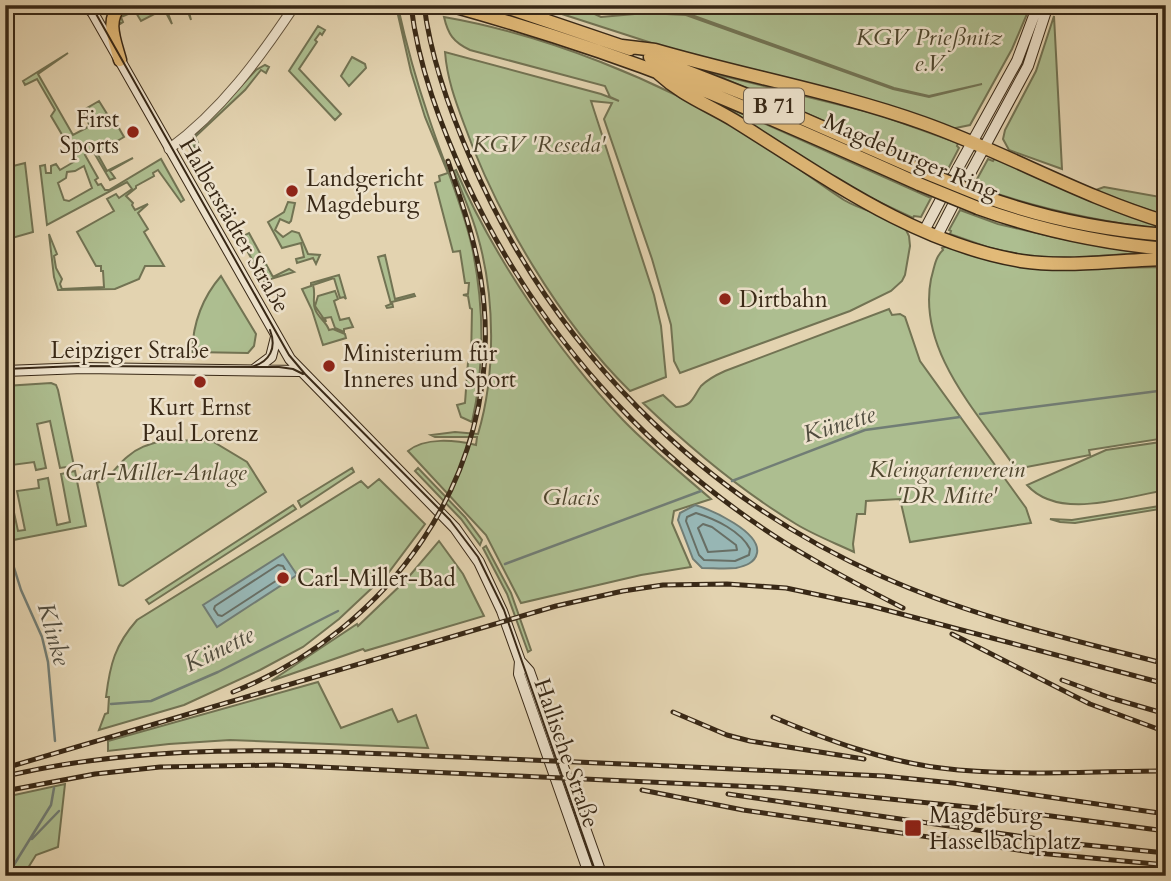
<svg xmlns="http://www.w3.org/2000/svg" width="1171" height="881" viewBox="0 0 1171 881" font-family="Cardo,serif">
<rect width="100%" height="100%" fill="#e3d3b0"/>
<filter id="stains"><feTurbulence type="fractalNoise" baseFrequency=".00286" numOctaves="4"/><feColorMatrix values="0 0 0 0 .2 0 0 0 0 .09 0 0 0 0 .02 0 0 0 .5 -.17"/></filter>
<radialGradient id="worn" r=".72"><stop offset=".6" stop-color="#630" stop-opacity="0"/><stop offset="1" stop-color="#630" stop-opacity=".3"/></radialGradient>
<path fill="#adbe90" stroke="#727353" stroke-width="2" fill-rule="evenodd" d="M194 5 188 8 191 20 186 7 166 8 172 24 164 9 141 21 135 11 121 17 123 22 120 24 117 17 123 9 130 6Z
M534 5H575L601 17 646 13 686 15 893 89 929 97 982 84 929 96 894 88 686 13 684 5H1027L1023 13 1027 14 1012 49 970 125 951 129 698 58Z
M396 6 398 7C406 43 416 80 428 115 442 159 462 202 472 247 484 305 485 364 472 422L461 417 457 405 465 403 468 362 471 361 472 309 470 308 468 296 463 295 468 294 469 283H465L460 251 453 252 435 183 440 181 439 176 448 173 425 117 411 72Z
M1054 16 1062 169 1009 150 1003 139 1005 130 1036 71Z
M444 17C547 35 658 80 747 134 780 154 812 179 844 200 864 212 889 215 907 229L906 230 909 236 910 246 905 275 902 281 891 291 850 311 680 373 674 361 671 325 652 259 604 119 612 103 591 101 654 295 661 326 666 377 630 391C560 322 497 216 464 124 455 100 447 78 445 52L601 94 619 101 610 97 605 86 470 50C453 42 448 34 444 17Z
M318 26 325 30 322 35 320 33 315 40 317 42 299 69 341 114 335 120 289 71Z
M68 53 38 74 73 135 90 126 82 111 99 101 109 117 106 119 110 126 116 123 124 137 97 153 107 171 133 158 110 171 115 178 110 180 93 151 85 155 98 178 95 180 98 185 101 184 105 190H109L161 159 184 200 181 202 158 170 153 173 154 176 136 186V188L126 196 133 203 132 205 135 210 148 204 138 213 148 229 144 232 164 266H145L139 279 115 289 58 290 54 277 49 234 57 254 54 256 56 268 62 279 60 284 62 289 104 287 103 271H101V266H96L77 232 114 211 107 199 116 194 119 198 132 189 127 182 47 225 40 166 45 165 46 173H51V166L56 164 60 170 77 160 51 116 55 110 37 79 25 85 23 81ZM84 166 92 188 69 201 64 200 58 183 66 178 67 172 75 171Z
M352 57 365 64 366 68 349 86 341 76Z
M265 65 269 67 266 73 261 70 245 90 195 137 198 142 194 146 197 150 193 152 188 142 256 70Z
M711 73 877 114 958 143 957 146 959 148 946 173Z
M725 106 931 198 921 217 914 216 913 218 860 193 793 152Z
M995 158 1166 227V230C1104 222 1045 211 986 190L977 185 976 181 988 159 993 161Z
M25 163 33 232 5 240V168Z
M456 170C493 256 558 352 623 420 650 448 681 473 711 499L674 511 672 523 691 567 641 575 521 603 486 535 408 451C425 437 455 440 476 445L477 437H435L431 435 455 432 478 434C496 374 495 297 478 237 472 214 462 193 454 171Z
M1104 187 1166 198V216L1093 191Z
M288 202 295 203 291 221 289 223 280 219 275 230 283 237 292 231 299 233 308 254 320 255 316 264 313 258 297 263 296 259 304 257 301 243 282 248 268 222 284 212Z
M960 210 998 224 1058 238 1140 253 1073 258 1028 256 990 248 950 234 951 231 949 230Z
M249 233 273 277 289 269 294 272 264 281 240 238Z
M948 246 1052 269 1166 267V438L1089 450 1090 455 1016 469C979 414 917 351 931 279 934 269 935 257 943 250L942 248Z
M385 255 395 299 414 294 415 296 392 302 393 307 387 308 386 306 391 304 378 257Z
M339 275 346 299 344 297 340 298 334 278 313 285C316 294 312 301 315 309 318 318 326 321 329 330L333 329 345 334 346 338 323 345 312 310 302 289 311 286V283Z
M221 276 256 334 254 346 248 353 192 352C193 322 202 298 221 276Z
M335 291 338 299 334 301 340 320 349 318 353 327 344 329V332L335 328 331 317 325 318 326 322 315 306 318 296Z
M889 309 892 315 900 314 905 317 920 361 1026 508 1031 523 910 542 900 499 866 501 865 514H857L853 544 854 552C835 543 814 535 796 524 740 490 690 448 643 403L663 395 676 407C692 407 693 397 701 386 708 379 716 375 725 371Z
M51 383 56 385 58 390 74 466 60 468 50 421 37 424 46 468 36 470 34 462 12 465 5 433V386Z
M164 440 212 441 247 462 266 492 123 586 119 585 97 483C109 480 117 465 127 457 138 447 150 444 164 440Z
M1161 442 1166 490C1124 497 1059 521 1027 485L1106 450Z
M352 468 354 472 301 507 298 501Z
M418 468 465 517 482 540 480 545 461 519 415 471Z
M5 471 18 531 25 530 17 491 39 488 38 480 48 478 57 525 70 522 61 474 75 471 86 526 8 541 5 528Z
M379 479 425 524 389 572 339 619 303 647 260 670 184 705 99 730 105 714 108 713 109 697H106C110 664 115 645 137 620L361 481 368 488Z
M293 505 296 509 149 604 146 600Z
M1166 505V508L1075 523 1060 522 1050 519 1072 520Z
M439 541 463 574 484 616 365 651 363 649 271 681 357 624 358 626 406 580Z
M486 546 511 593 531 650 528 652 507 594 483 548Z
M318 682 341 728 392 709 398 722 416 715 428 748 230 740 169 744 108 751V741Z
M65 784 58 847 36 855 23 876H5V797Z"/>
<path fill="#97b6b4" stroke="#717d75" stroke-width="2" d="M695 505C712 510 761 532 757 553 755 563 745 566 736 568 725 569 713 568 702 568L693 559 678 520 680 513Z
M283 554 297 575 217 627 203 605Z"/>
<g fill="none" stroke-linecap="round" stroke-linejoin="round">
<path stroke="#686f65" stroke-width="2" d="M696 513C715 519 741 531 750 549L749 555 735 561 704 560 699 555 686 521 687 517Z
M703 524 712 527 736 545 737 550 708 552 698 528Z
M278 565 283 566 286 572 285 575 222 616 218 615 214 609 215 606Z"/>
<path stroke="#717d75" stroke-width="2.5" d="M980 414 1166 390
M732 481 865 430 960 417
M5 539 21 590 42 637 48 662 55 741
M505 564 701 491
M111 704 151 701 218 672 338 611
M32 839 59 811
M7 876 51 805 54 788"/>
<defs>
<path id="tertiary" d="M169 149C221 111 259 59 295 5"/>
<path id="secondary" d="M89 6 290 359 455 528 479 562 502 611 520 661 519 674 590 876
M953 177 1017 61 1038 5
M965 183 1028 66 1048 5
M924 231 941 199
M937 236 953 205
M255 369 271 357 276 337
M5 371 83 368 299 371
M520 661 529 671 602 876"/>
<path id="trunk" d="M449 5C528 27 606 52 683 82 763 114 841 149 919 184
M500 5 630 49
M91 9 110 5
M622 46 655 50C744 76 836 92 923 123 1005 152 1082 197 1166 222
M650 57 765 102 924 172
M120 60C115 41 105 20 121 5
M658 73C683 96 707 104 735 121 825 177 914 243 1021 261 1068 268 1119 260 1166 259
M983 196C1042 218 1103 230 1166 235
M978 208C1039 230 1101 243 1166 249"/>
</defs>
<use href="#tertiary" stroke="#63533c" stroke-width="11"/>
<use href="#secondary" stroke="#382816" stroke-width="12"/>
<use href="#trunk" stroke="#382816" stroke-width="15"/>
<use href="#tertiary" stroke="#ede2cc" stroke-width="9"/>
<use href="#secondary" stroke="#ede2cc" stroke-width="10"/>
<use href="#trunk" stroke="#e2ba78" stroke-width="12"/>
<path stroke="#382816" stroke-width="2" d="M91 5 289 355 305 374 450 520 478 557 504 610 597 876
M251 367C270 362 277 348 270 330
M5 369 77 366 279 367 293 369 303 374"/>
<defs>
<path id="rail" d="M411 5C418 66 441 126 466 181 536 331 647 456 787 544 825 567 864 588 903 608
M424 5C431 60 450 112 472 162 552 346 698 495 881 576 972 617 1070 639 1166 664
M952 634 1090 704 1166 732
M1062 680 1111 698 1166 714
M233 692C390 630 499 476 484 305 480 255 464 208 448 161
M673 712 727 735 750 741 864 759
M773 717C827 740 883 761 941 768 1012 777 1089 771 1160 771
M5 768 556 606 623 591 663 585 727 584 786 588 871 606 1166 684
M15 774C162 741 310 751 459 757 600 763 742 769 883 776L953 783 1166 814
M642 790 743 810 1038 853 1166 865
M5 791 95 774 160 767 276 765 781 788 1028 813 1166 831
M728 794 1066 843 1166 853"/>
</defs>
<use href="#rail" stroke="#382816" stroke-width="5"/>
<use href="#rail" stroke="#ede2cc" stroke-width="2.5" stroke-dasharray="8" stroke-linecap="butt"/>
<defs>
<path id="trunk-bridge" d="M924 172 983 196
M919 184 978 208"/>
</defs>
<use href="#trunk-bridge" stroke="#382816" stroke-width="15" stroke-linecap="butt"/>
<use href="#trunk-bridge" stroke="#e2ba78" stroke-width="12"/>
</g>
<g fill="#8f2418" stroke="#ede2cc" stroke-width="2.5">
<circle cx="133" cy="132" r="7"/>
<circle cx="292" cy="191" r="7"/>
<circle cx="725" cy="299" r="7"/>
<circle cx="329" cy="366" r="7"/>
<circle cx="200" cy="382" r="7"/>
<circle cx="283" cy="578" r="7"/>
<rect x="904" y="819" width="18" height="18" rx="3.5"/>
</g>
<g text-anchor="middle" stroke-width="5" stroke-linejoin="round" paint-order="stroke">
<rect fill="#ede2cc" stroke="#6e604d" stroke-width="2" x="744" y="88.5" width="60" height="35" rx="5"/>
<g font-size="21" font-weight="bold" fill="#382816">
<text x="774" y="113">B 71</text>
</g>
<g font-size="23" font-style="italic" fill="#4f462e" stroke="#ede2cc">
<text x="929" y="45">KGV Prießnitz<tspan x="929" dy="26">e.V.</tspan></text>
<text x="539" y="152">KGV 'Reseda'</text>
<text x="947" y="477">Kleingartenverein<tspan x="947" dy="26">'DR Mitte'</tspan></text>
<text x="156" y="480">Carl-Miller-Anlage</text>
<text x="571" y="505">Glacis</text>
</g>
<g font-size="23" fill="#382816" stroke="#ede2cc" text-anchor="start">
<text x="119" y="127" text-anchor="end">First<tspan x="119" dy="26">Sports</tspan></text>
<text x="306" y="186">Landgericht<tspan x="306" dy="26">Magdeburg</tspan></text>
<text x="739" y="307">Dirtbahn</text>
<text x="343" y="361">Ministerium für<tspan x="343" dy="26">Inneres und Sport</tspan></text>
<text x="200" y="415" text-anchor="middle">Kurt Ernst<tspan x="200" dy="26">Paul Lorenz</tspan></text>
<text x="297" y="586">Carl-Miller-Bad</text>
<text x="929" y="823">Magdeburg<tspan x="929" dy="26">Hasselbachplatz</tspan></text>
</g>
<g font-size="23" fill="#382816" stroke="#ede2cc">
<text transform="translate(911 156) rotate(23)" y="8">Magdeburger Ring</text>
<text transform="translate(235 225) rotate(60)" y="8">Halberstädter Straße</text>
<text x="130" y="358">Leipziger Straße</text>
<text transform="translate(567 753) rotate(71)" y="8">Hallische Straße</text>
</g>
<g font-size="24" font-style="italic" fill="#504c3e" stroke="#ede2cc">
<text transform="translate(839 424) rotate(-17)" y="8">Künette</text>
<text transform="translate(54 634) rotate(74)" y="8">Klinke</text>
<text transform="translate(219 649) rotate(-26)" y="8">Künette</text>
</g>
</g>
<rect width="1171" height="881" fill="none" stroke="#e3d3b0" stroke-width="28"/>
<rect x="7" y="7" width="1157" height="867" fill="none" stroke="#382816" stroke-width="3.5"/>
<rect x="14" y="14" width="1143" height="853" fill="none" stroke="#382816" stroke-width="2"/>
<rect width="100%" height="100%" filter="url(#stains)"/>
<rect width="100%" height="100%" fill="url(#worn)"/>
</svg>
